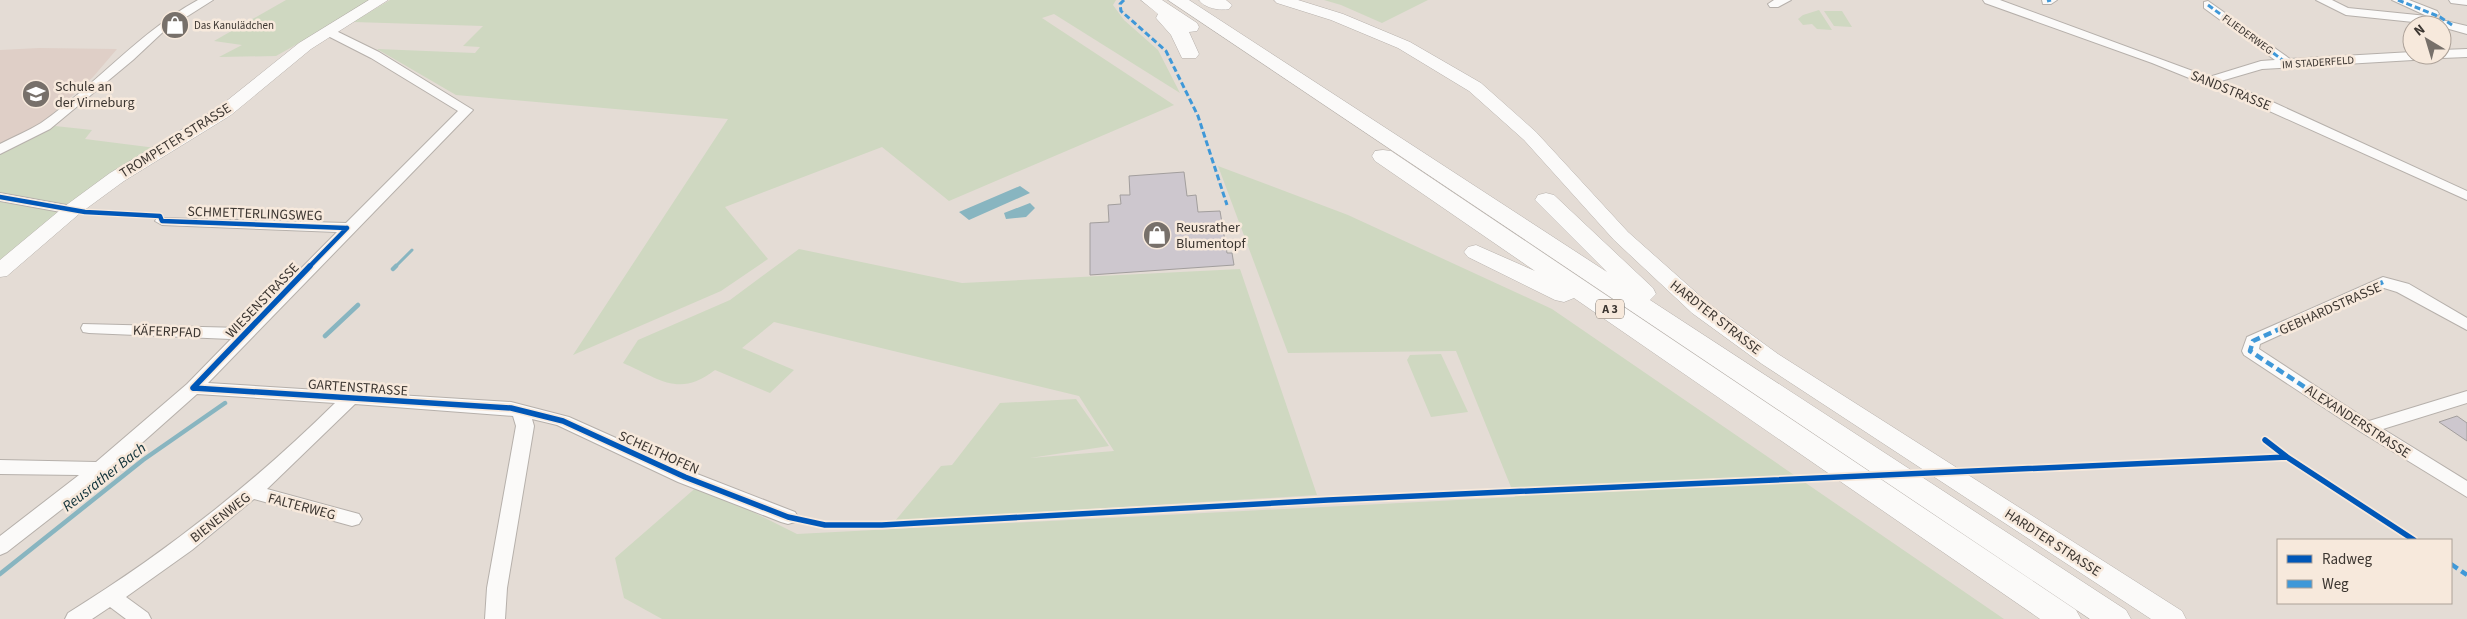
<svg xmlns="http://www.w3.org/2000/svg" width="2467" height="619" viewBox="0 0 2467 619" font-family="'Source Sans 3',sans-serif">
<rect width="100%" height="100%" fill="#e4dcd5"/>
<path fill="#dfcfc7" d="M39 48 117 49 93 77 39 126 0 146V50Z"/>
<path fill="#cfd8c1" d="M286 0H375L276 56 219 57 242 45 214 41Z
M390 0H1116L1113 5 1124 20 1158 50 1180 93 1054 14 1042 18 1174 105 949 201 882 147 725 207 768 259 721 291 573 355 728 119 456 95 377 49 475 53 480 47 463 46 483 26 353 22Z
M1324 0H1428L1382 23 1341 5Z
M1819 10 1832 30 1817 29 1812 24 1803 25 1798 19 1803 15Z
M1824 11H1842L1852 27 1834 26Z
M55 126 92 130 85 139 156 148 68 205 0 194V154Z
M1218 166 1348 215 1552 309 2004 619H662L624 598 615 558 699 485 797 534 1515 497 1456 351 1288 353Z
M0 200 62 210 0 260Z
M799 249 962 283 1240 269 1317 495 895 521 941 466 952 465 1000 403 1076 399 1109 446 1030 458 1114 451 1079 396 774 322 742 348 794 370 770 393 715 370C679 398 660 379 623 363L638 340 730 300Z
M1441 354 1468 412 1431 417 1407 360 1410 355Z"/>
<path fill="#88b5c0" d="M1020 186 1030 193 969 220 959 212Z
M1030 203 1035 208 1026 217 1006 219 1004 213Z"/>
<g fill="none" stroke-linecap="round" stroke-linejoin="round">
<path stroke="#88b5c0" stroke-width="3" d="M395 267 412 250"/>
<path stroke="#88b5c0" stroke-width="4.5" d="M393 269 396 266
M325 336 358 305
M0 574 143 460 225 403"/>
</g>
<path fill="#cdc7ce" stroke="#a29e9d" d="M1184 172 1187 196 1196 195 1198 212 1220 211 1227 253H1232L1234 265 1090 275V223L1109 222 1108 205 1121 204 1120 195H1130L1129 176Z
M2457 416 2467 423V441L2439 422Z"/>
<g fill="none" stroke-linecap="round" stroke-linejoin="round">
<defs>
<path id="minor" d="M198 0H213L164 31 133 60 50 129 0 154V144C13 137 28 131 41 123 96 85 139 32 198 0Z
M1774 0H1791L1778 7H1770L1768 4Z
M1983 0H2000L2209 77 2261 61 2275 60 2204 8V2L2208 1 2290 59 2412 52V55H2436L2430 59 2262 69 2221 81 2266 99 2467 191V200L2256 105 2152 63 1985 3Z
M2042 0H2057L2051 4H2043Z
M2316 0H2332L2348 8 2427 16 2392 0H2409L2437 11 2439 14 2433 18 2467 26V34L2442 27V25L2346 15Z
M2449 0H2467V5L2451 3Z
M328 27 379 52 473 110 208 383 511 402 569 417 692 472 795 512 798 517 795 522 788 524 781 522 678 482 557 425 532 419 534 426 507 588 505 619H485L487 588 516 426 513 416 355 404 267 489 359 514 362 519 359 524 352 526 254 499 192 550 126 597 148 613 151 619H126L110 607 92 619H65L68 613C165 553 254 483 335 403L197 394 107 474 7 552 0 555V536L79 475 0 474V460L96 462 187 384 231 339 89 333 83 332 81 328 83 324 242 328 337 232 162 225 155 221 157 218 346 223 458 111 371 58 324 34 322 31Z
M2467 49V57L2442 58 2436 55H2442V50Z
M0 193 72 206 79 210 72 214 0 201Z
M2383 277 2409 284 2467 318V330L2397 292 2384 288 2260 344 2259 349 2369 421 2467 391V403L2383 429 2467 481V497L2361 432 2244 355 2242 351 2247 337Z"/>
<path id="major" d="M369 0H388L311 49 231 115 124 181 79 214 7 276 0 277V260L65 206 110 173 219 107 299 43Z
M1274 0H1298L1343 14 1410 42 1481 83 1536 132 1628 232 1708 303 1778 354 2182 611 2186 619H2151L1762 364 1692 313 1614 240 1524 140 1469 91 1398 48 1331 20 1277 3Z"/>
<path id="highway" d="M1141 0H1162L1197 23 1199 27 1197 31 1189 32 1199 54 1196 58H1182L1171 35 1156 18 1158 14Z
M1168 0H1189L1607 272 1535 200 1538 195 1546 193 1554 195 1653 288 1656 294 1650 300 2126 610 2131 619H2090Z
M1199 0H1226L1232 5 1229 9C1220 11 1204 8 1199 0Z
M1383 150 1391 151 2076 610 2081 619H2040L1574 298 1564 302 1555 300 1468 257 1464 252 1468 247 1476 245 1535 271 1375 161 1372 156 1375 151Z"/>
</defs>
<use href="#minor" stroke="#b6b0ab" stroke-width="2"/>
<use href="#major" stroke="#b6b0ab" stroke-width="1"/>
<use href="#highway" stroke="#b6b0ab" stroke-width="1"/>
<use href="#minor" fill="#fbfaf9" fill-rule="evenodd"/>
<use href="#major" fill="#fbfaf9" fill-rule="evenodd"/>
<use href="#highway" fill="#fbfaf9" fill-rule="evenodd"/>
<path stroke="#3f98d8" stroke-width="3" stroke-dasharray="6 3" stroke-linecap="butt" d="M1124 0 1120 4 1121 11 1166 51 1198 116 1227 205
M2398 0 2440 17 2452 25
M2047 1 2051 0
M2208 5 2288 64"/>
<path stroke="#3f98d8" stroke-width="4.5" stroke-dasharray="8 4.5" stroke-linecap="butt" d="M2367 428 2250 351 2253 341 2383 282
M2451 564 2467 575"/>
<defs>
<path id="cycleway-far1" d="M0 197 85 212 160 216 162 221 347 228
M309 267 347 228"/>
<path id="cycleway" d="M193 388 511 408 563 421 685 477 788 517 825 525H882L1328 500 2287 457
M193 388 310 266
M2265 440 2287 457 2414 540"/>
</defs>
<use href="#cycleway-far1" stroke="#f7e9dc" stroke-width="7"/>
<use href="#cycleway" stroke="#f7e9dc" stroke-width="9"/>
<use href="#cycleway-far1" stroke="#0057b8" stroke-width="4.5"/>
<use href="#cycleway" stroke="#0057b8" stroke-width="5.5"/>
</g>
<defs>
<symbol id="shop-disc" viewBox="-11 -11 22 22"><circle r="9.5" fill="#77706a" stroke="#f7e9dc"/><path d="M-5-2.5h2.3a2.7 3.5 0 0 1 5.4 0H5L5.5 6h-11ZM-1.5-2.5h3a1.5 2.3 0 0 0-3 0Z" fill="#fff"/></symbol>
<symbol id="school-disc" viewBox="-11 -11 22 22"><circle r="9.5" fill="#77706a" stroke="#f7e9dc"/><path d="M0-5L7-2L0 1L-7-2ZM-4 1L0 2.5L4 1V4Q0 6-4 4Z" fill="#fff"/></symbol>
</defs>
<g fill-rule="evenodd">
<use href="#shop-disc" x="159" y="9" width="32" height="32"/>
<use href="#school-disc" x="20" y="78" width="32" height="32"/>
<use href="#shop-disc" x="1141" y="219" width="32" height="32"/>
</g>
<g text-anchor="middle" stroke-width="5" stroke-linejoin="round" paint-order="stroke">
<g font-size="11" fill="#3c3631" stroke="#f7e9dc" text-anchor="start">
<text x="194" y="29">Das Kanulädchen</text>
</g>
<g font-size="11" fill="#3c3631" stroke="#f7e9dc">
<text transform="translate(2248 34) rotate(36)" y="4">FLIEDERWEG</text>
<text transform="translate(2318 62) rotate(-4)" y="4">IM STADERFELD</text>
</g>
<rect fill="#f7e9dc" stroke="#746c64" stroke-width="1" x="1596" y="299.5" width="28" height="19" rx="4"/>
<g font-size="12" font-weight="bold" fill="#3c3631">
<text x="1610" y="313">A 3</text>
</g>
<g font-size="14" fill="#3c3631" stroke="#f7e9dc" text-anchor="start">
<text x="55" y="91">Schule an<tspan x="55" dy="16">der Virneburg</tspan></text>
<text x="1176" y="232">Reusrather<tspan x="1176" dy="16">Blumentopf</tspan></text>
</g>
<g font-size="14" fill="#3c3631" stroke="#f7e9dc">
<text transform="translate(2231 90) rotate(22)" y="5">SANDSTRASSE</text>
<text transform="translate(175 140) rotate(-32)" y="5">TROMPETER STRASSE</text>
<text transform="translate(255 213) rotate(2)" y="5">SCHMETTERLINGSWEG</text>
<text transform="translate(262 300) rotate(-46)" y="5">WIESENSTRASSE</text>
<text transform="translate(2330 308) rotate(-24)" y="5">GEBHARDSTRASSE</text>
<text transform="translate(1716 317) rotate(38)" y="5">HARDTER STRASSE</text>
<text transform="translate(167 331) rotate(2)" y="5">KÄFERPFAD</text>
<text transform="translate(358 387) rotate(4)" y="5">GARTENSTRASSE</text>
<text transform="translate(2358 421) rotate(33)" y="5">ALEXANDERSTRASSE</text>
<text transform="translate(659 452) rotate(24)" y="5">SCHELTHOFEN</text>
<text transform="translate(302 506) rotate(15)" y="5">FALTERWEG</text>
<text transform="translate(220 517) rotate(-38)" y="5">BIENENWEG</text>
<text transform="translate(2053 542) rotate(33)" y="5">HARDTER STRASSE</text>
</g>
<g font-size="15" font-style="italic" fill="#0e3038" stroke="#f7e9dc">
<text transform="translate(104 477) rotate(-38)" y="5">Reusrather Bach</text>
</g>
</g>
<rect x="2277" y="539" width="175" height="65" fill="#f7e9dc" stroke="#aca198"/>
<rect x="2287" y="555" width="25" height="8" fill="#0057b8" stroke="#aca198"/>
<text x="2322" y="564" font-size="15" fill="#3c3631">Radweg</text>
<rect x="2287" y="580" width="25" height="8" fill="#3f98d8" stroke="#aca198"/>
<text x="2322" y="589" font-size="15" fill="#3c3631">Weg</text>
<g transform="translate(2427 40) rotate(322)"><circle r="24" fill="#f7e9dc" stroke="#aca198"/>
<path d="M0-4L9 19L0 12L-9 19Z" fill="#77706a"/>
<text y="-8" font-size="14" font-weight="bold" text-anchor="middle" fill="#3c3631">N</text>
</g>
</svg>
